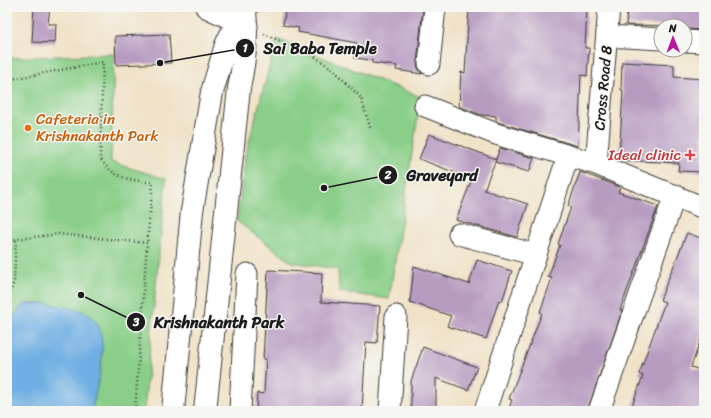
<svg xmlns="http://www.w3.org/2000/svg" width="711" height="418" viewBox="0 0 711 418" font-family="Sriracha,sans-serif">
<rect width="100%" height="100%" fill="#f6f6f2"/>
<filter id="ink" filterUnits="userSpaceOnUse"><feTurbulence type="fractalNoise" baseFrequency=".025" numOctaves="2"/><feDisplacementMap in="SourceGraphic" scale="8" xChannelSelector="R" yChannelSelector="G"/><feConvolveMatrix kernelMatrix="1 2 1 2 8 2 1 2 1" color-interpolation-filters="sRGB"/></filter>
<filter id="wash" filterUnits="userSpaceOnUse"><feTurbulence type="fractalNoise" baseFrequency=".012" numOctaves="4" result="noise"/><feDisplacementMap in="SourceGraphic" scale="16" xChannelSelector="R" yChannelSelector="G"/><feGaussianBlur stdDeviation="0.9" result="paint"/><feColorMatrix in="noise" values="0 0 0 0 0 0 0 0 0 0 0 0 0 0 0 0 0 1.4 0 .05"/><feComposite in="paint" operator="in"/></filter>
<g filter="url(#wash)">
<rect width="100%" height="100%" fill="#f0e2c7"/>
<path fill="#8acf89" stroke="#537652" d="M277 39 421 97 389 299 339 292 338 269 291 262 237 221 245 156Z
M114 54 111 162 166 179 144 411H7V58Z"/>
<path fill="#70afe3" stroke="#466680" d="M44 303C57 306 74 307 86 313 116 327 96 386 92 411H7V323L24 304Z"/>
<g id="blocks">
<path fill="#b79bc1" d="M34 7H50L48 24H56L55 43 32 42Z
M286 7H423L417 63 418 68 422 74 396 70 397 66 372 63V60L355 58 357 43 298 32 299 28 283 25Z
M469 7H586L585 11H587L585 48H589L587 76 581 75 578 146 500 123 496 121V116L481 115 459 106 461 72 465 73Z
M627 7H704V30L685 29V26L626 25Z
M169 34 171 63 116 65 115 36Z
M622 62 674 65V77L704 79 703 172 678 171 679 163 619 160 623 90H621Z
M429 134 496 159 484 190 528 204 517 237 456 220 472 179 419 159Z
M500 148 534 158 529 172 495 162Z
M580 172 620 187 618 192 658 206 620 310 622 311 587 411H508L512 400 509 399 542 313 540 312 552 278 548 277 560 245 558 244 571 207 568 206Z
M687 233 704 239V330L691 367 704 371V411H630L643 376 639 374 665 302 660 300Z
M477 260 512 271 502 301 499 300 486 339 447 326 451 316 410 302 414 266 469 284Z
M268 270 322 273 321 302 380 306 377 343 366 342 362 411H256L257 393 264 394 266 359H263Z
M423 347 477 367 468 390 436 378V411H411V381Z"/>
</g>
</g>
<g filter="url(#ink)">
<use href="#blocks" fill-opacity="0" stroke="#3c3a36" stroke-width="1"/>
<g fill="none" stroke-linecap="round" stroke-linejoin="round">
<defs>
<path id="minor" d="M206 7 247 26
M607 36 661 39
M685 41 704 42
M429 64 435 7
M425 106 496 134 596 164 704 208
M596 164 609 7
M459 234 536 255
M240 411 247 274
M390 411 396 316
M485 411 568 156
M599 411 675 195"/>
<path id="major" d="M173 411 192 211 212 92 226 45 237 22 247 7
M205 411 239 88C244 62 248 38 245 12"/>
</defs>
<use href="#minor" stroke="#3c3a36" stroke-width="23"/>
<use href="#major" stroke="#3c3a36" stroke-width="24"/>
<path stroke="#3c3a36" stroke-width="2.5" stroke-dasharray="1 3" stroke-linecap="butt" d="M264 34 309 53 334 70 361 98 371 130
M7 80 103 62 100 158C114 180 130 179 153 183L147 243
M7 242 16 239 59 234 147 243 135 411
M7 300 14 282 16 239"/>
<use href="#minor" stroke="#fff" stroke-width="21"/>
<use href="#major" stroke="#fff" stroke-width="22"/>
</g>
</g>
<circle fill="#e8710a" stroke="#f6f6f2" stroke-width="1.5" cx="28" cy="128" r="4"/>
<path fill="#e0444e" stroke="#f6f6f2" stroke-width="1.5" d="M688 149h4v4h4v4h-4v4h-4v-4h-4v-4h4z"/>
<g text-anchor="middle" stroke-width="3" stroke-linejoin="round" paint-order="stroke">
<g font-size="15" fill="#1c1c1c" stroke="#f6f6f2">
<text transform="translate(603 88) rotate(-85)" y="5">Cross Road 8</text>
</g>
<g font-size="15" fill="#c56008" stroke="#f6f6f2" text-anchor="start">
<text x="36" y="124">Cafeteria in<tspan x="36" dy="17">Krishnakanth Park</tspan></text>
</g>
<g font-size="15" fill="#be3a42" stroke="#f6f6f2" text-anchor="end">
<text x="681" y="160">Ideal clinic</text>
</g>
</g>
<path fill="none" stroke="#1c1c1c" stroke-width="1.5" d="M160 63L245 48M324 188L388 175M81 295L136 322"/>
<g fill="#1c1c1c" stroke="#f6f6f2" stroke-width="1.5">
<circle cx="160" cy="63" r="4"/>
<circle cx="324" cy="188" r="4"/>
<circle cx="81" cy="295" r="4"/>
<circle cx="245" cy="48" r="10"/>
<circle cx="388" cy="175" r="10"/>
<circle cx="136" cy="322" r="10"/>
</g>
<g font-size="12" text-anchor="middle" font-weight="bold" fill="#fff">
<text x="245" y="52">1</text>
<text x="388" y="179">2</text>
<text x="136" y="326">3</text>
</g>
<g font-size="16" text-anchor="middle" font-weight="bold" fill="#1c1c1c" stroke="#f6f6f2" stroke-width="3" stroke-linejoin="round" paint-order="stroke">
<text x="320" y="54">Sai Baba Temple</text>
<text x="442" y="181">Graveyard</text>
<text x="219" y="328">Krishnakanth Park</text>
</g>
<rect width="711" height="418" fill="none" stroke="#f6f6f2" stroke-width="24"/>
<g transform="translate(673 38) rotate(359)"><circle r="19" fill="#f6f6f2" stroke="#9f9f9c"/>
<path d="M0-3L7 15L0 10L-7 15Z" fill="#b5179e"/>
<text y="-6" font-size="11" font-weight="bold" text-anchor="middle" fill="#1c1c1c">N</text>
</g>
</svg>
